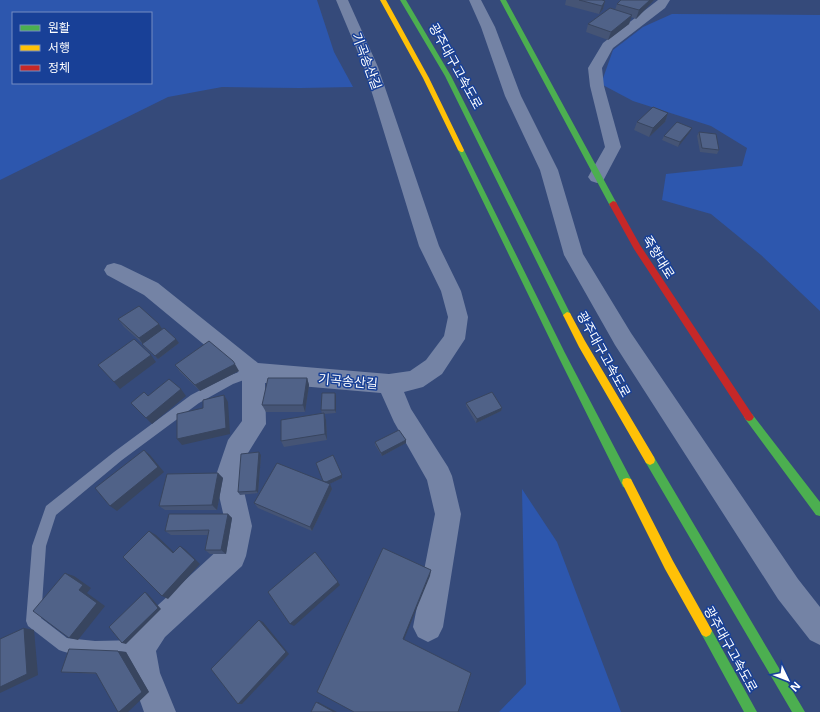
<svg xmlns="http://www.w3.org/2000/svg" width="820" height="712" viewBox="0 0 820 712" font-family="'Open Sans','Noto Sans KR',sans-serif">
<rect width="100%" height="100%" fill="#354a7a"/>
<path fill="#2d57ae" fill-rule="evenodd" d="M0 0H317L334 52 353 87 300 88 222 87 168 97 0 180ZM13 13H151V83H13Z
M672 14 820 15V311L761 255 711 214 662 200 666 174 742 166 747 148 711 126 633 101 601 84 613 50 643 27Z
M522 489 557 542 621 712H499L526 684Z"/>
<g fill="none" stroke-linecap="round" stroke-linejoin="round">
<path fill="#7483a5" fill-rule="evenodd" d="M253 367 257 369 259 372 257 375 233 384 199 403 122 460 56 515 46 546 41 618 67 638 95 641 140 640 145 642 147 647 145 652 140 654C117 655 80 659 59 650L28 626 26 621 32 546 46 506 114 452 191 395 225 377Z"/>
<path fill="#7483a5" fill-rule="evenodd" d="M336 0H348L378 67 439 246 461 291 468 317 465 339 442 374 423 387 404 392 411 409 448 467 452 476 461 514 443 627 438 637 428 642 418 637 413 627 435 514 427 480 394 422 381 393 265 383 266 424 248 453 241 478 252 526 246 556 242 566 165 637 156 651 160 673 176 712H144L130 673 125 647 129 636 145 617 220 548 226 526 215 478 228 440 242 421V376L144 295 107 275 104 270 107 265 114 263 121 265 158 283 258 363 389 374 410 371 426 360 444 336 448 317 441 291 419 246 364 67Z
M469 0H481L495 27 521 96 558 170 583 254 631 333 798 579 820 607V645L810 640 778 599 615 345 564 255 540 170 505 96 481 27Z
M658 0H670L665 8 613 48 602 68 604 86 621 147 603 181 597 183 591 181 588 177 605 147 590 86 588 68 603 43Z"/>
<path fill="#4caf50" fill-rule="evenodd" d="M400 0H406L451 76 571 315 570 317H564L445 76Z
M500 0H506L617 204 616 206H610L609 204Z
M459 148H461L464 150 565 353 631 479 632 483 631 487 627 488 623 487 558 356 458 150Z
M749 413 752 414 820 502V516L816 515 746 420 744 417 746 414Z
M650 455 654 457 805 712H792L646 463 645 460 646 457Z
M706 625 710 627 757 712H744L702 635 700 631 702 627Z"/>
<path fill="#ffc107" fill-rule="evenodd" d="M380 0H386L429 78 464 150 463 152H461L458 150 423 78Z
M567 312 570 313 585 341 654 457 655 460 654 463 650 465 646 463 579 347 563 315Z
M627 478 631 479 673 561 710 627 712 631 710 635 706 637 702 635 665 569 622 483 623 479Z"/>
<path fill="#c62828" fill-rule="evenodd" d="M613 201 616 202 640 245 752 414 754 417 752 420 749 421 746 420 634 249 609 204Z"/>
</g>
<path fill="#455475" d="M566 0H602L605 1 603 9 599 14 565 5Z
M621 0H654L636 19 631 17 629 24 608 40 586 32 588 24 615 10 617 4Z
M668 113 665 122 649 137 634 130 637 122Z
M690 132 678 147 662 140 664 136Z
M699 132 719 150 717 154 700 152 697 136Z
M118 319 159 324 162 330 179 343 158 359 145 348 143 344 124 327Z
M175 365 239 371 200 391 180 372Z
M307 378 309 385 305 412H266L262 405Z
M335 393 336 396V413L324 414 326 420 327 440 284 447 281 441 322 414 321 410Z
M466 403 502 408 501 411 476 423 466 406Z
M406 440V443L382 456 375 445V442Z
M261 455 258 493 240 495 238 492Z
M218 473 223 478 217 510H165L159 506Z
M342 478 329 484 332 489 312 531 258 508 254 503 323 481Z
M228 514 232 518 226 554H210L205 550 208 535H171L165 531Z
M118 651 126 652 149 692 97 674 61 672Z"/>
<path fill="#38455f" d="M650 0H654L636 19 639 10Z
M605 1 603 9 599 14 602 6Z
M632 15 629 24 608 40 611 32Z
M668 113 665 122 649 137 653 128Z
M692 128 690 132 678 147 680 142Z
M159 324 164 332 144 346 139 338Z
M176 339 179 343 158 359 155 356Z
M151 355 156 362 120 389 114 382Z
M235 364 239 371 200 391 195 385Z
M307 378 309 385 305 412 303 405Z
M181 389 186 396 152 424 146 418Z
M335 393 336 396V413L335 410Z
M224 395 228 402 230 434 182 445 177 439Z
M502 408 501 411 476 423 477 419Z
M324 413 326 420 327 440 325 434Z
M406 440V443L382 456 381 453Z
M144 450 150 455 164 472 117 511 110 506Z
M259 452 261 455 258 493 256 491Z
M218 473 223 478 217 510 212 505Z
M342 475V478L325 486 324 483Z
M330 484 332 489 312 531 310 527Z
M228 514 232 518 226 554 221 550Z
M149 531 156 535 179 557 173 553Z
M180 546 186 550 200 564 168 599 162 596Z
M431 570 430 576 403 642V639Z
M65 573 74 576 91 588 87 593 105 606 78 640 69 638Z
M338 582 340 585 294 626 290 624Z
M145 592 148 594 161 609 126 644 122 643Z
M259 620 263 622 289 654 242 704H238Z
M24 628 34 630 38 675 0 693V687Z
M118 651 126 652 149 692 128 712H119Z
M316 702H318L337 712H334Z"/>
<path fill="#506288" stroke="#38455f" d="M579 0H602L605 1 602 6Z
M621 0H650L639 10 617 4Z
M610 8 632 15 611 32 588 24Z
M653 107 668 113 653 128 637 122Z
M677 122 692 128 680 142 664 136Z
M699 132 716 134 719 150 702 148Z
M139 306 159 324 139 338 118 319Z
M164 328 176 339 155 356 142 344Z
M134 339 151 355 114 382 98 365Z
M209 341 233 361 235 364 195 385 175 365Z
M268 378H307L303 405H262Z
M169 379 181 389 146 418 131 403 144 392 148 396Z
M492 392 502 408 477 419 466 403Z
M322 393H335V410H321Z
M224 395 226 428 177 439V414L203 408V400Z
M324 413 325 434 281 441V420Z
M399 430 406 440 381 453 375 442Z
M144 450 158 467 110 506 95 488Z
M259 452 256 491 238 492 241 454Z
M333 455 342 475 326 482 323 481 316 463Z
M277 463 330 484 310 527 254 503Z
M218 473 212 505 159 506 167 474Z
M169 514H228L221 550H205L209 530 165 531Z
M149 531 173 553 180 546 195 560 162 596 123 557Z
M383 548 431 570 403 639 471 673 458 712H354L317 692Z
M315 552 338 582 290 624 268 592Z
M65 573 83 585 79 590 97 603 69 638 33 611Z
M145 592 158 608 122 643 109 627Z
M259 620 286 652 238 704 211 669Z
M24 628 27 674 0 687V639Z
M69 649 118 651 142 692 119 712H118L96 673 61 672Z
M316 702 334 712H311Z"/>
<g text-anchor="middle" stroke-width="3" stroke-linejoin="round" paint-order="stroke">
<g font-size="13" fill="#fff" stroke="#184097">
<text transform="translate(367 61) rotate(69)" y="5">기곡송산길</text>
<text transform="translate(456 66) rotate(61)" y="5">광주대구고속도로</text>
<text transform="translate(659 257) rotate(58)" y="5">죽향대로</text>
<text transform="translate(604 354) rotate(61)" y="5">광주대구고속도로</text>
<text transform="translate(348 381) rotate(5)" y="5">기곡송산길</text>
<text transform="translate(731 649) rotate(61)" y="5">광주대구고속도로</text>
</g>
</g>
<rect x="12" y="12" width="140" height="72" fill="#184097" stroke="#748cc1"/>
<rect x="20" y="25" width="20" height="6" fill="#4caf50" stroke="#748cc1"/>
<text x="48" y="32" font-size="12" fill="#ffffff">원활</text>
<rect x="20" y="45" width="20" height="6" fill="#ffc107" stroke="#748cc1"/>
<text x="48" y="52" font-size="12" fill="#ffffff">서행</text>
<rect x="20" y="65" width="20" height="6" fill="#c62828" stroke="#748cc1"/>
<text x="48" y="72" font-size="12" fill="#ffffff">정체</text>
<g transform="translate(788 680) rotate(133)" stroke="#184097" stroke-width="3" paint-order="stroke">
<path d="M0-3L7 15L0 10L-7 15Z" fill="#ffffff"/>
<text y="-6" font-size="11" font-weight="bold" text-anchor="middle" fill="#ffffff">N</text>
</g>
</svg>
